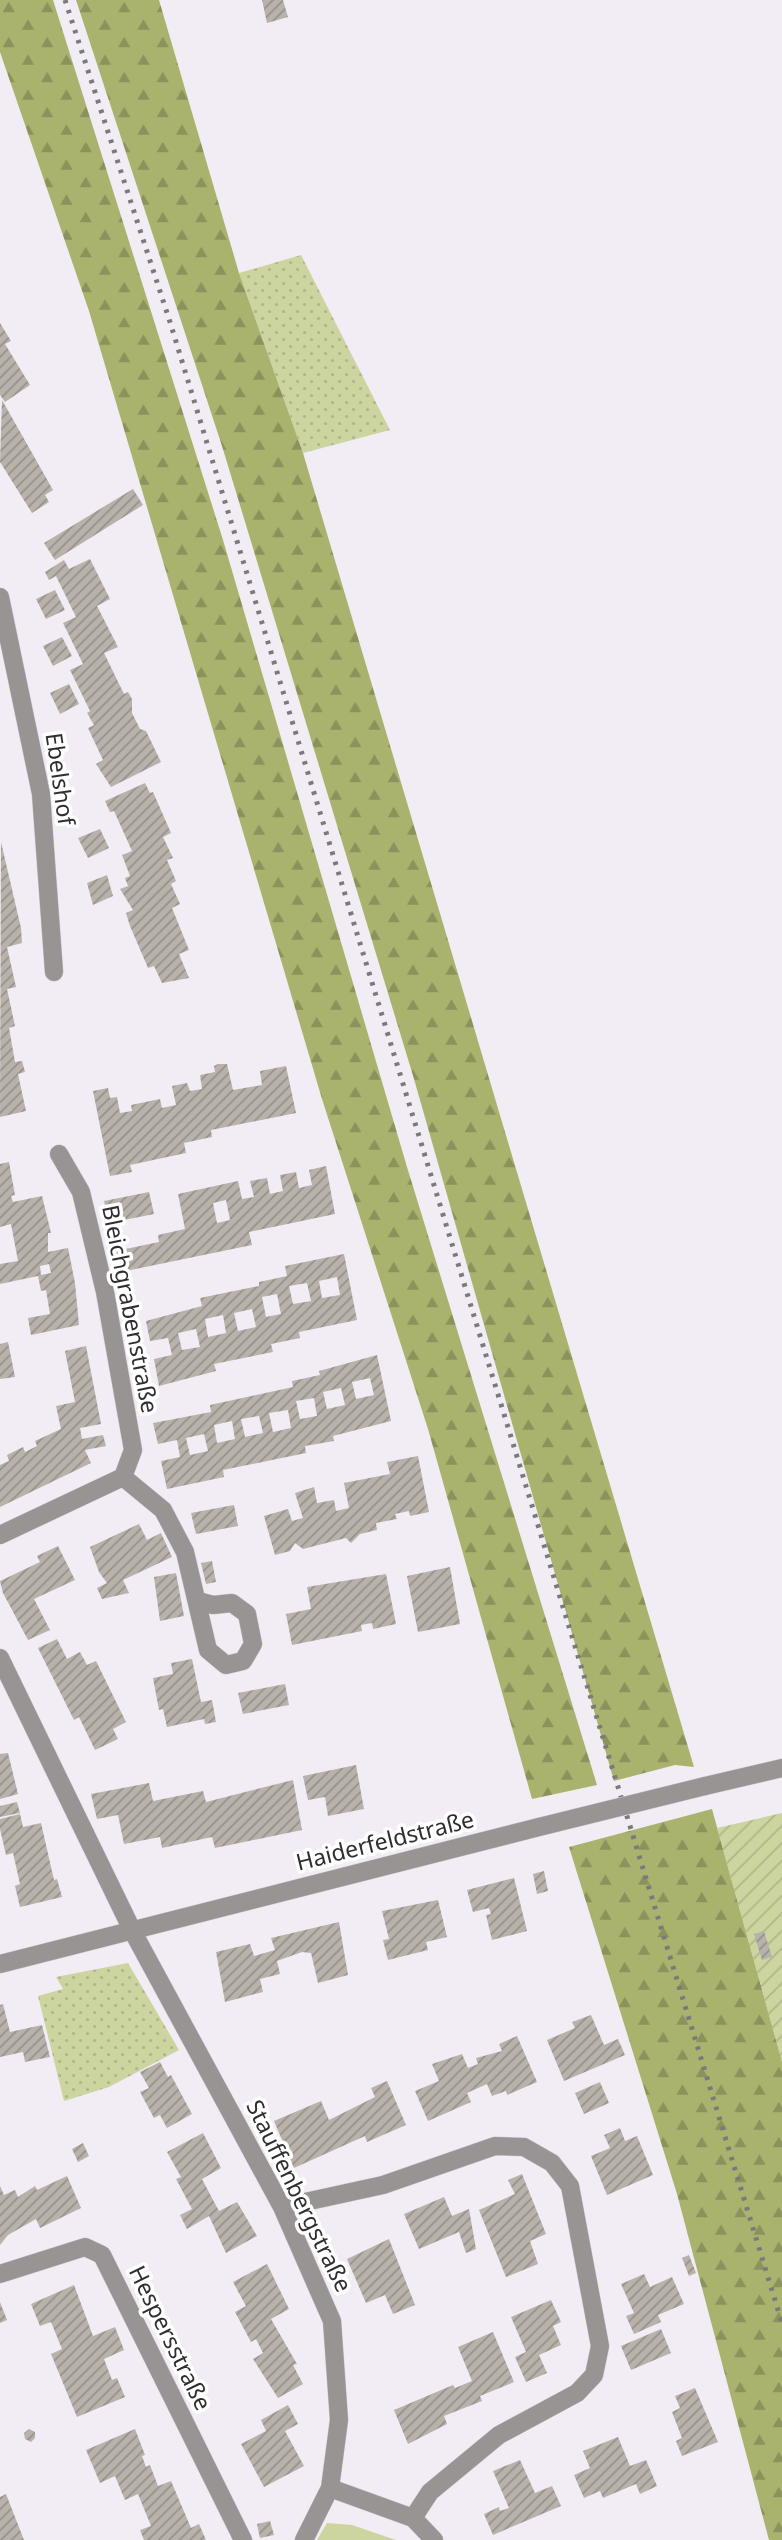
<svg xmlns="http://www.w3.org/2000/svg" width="782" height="2540" viewBox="0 0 782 2540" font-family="'Noto Sans',sans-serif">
<defs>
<pattern id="grass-dots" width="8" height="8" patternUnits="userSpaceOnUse" patternTransform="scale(1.75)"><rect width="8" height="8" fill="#ccd4a0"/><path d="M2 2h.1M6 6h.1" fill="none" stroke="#b0b68a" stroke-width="1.8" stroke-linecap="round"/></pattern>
<pattern id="forest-firs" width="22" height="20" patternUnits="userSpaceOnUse" patternTransform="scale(1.75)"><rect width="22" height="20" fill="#aab36e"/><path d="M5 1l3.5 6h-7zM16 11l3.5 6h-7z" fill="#8b925b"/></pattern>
<pattern id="garden-furrows" width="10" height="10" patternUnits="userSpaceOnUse" patternTransform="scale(1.75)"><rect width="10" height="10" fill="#ccd4a0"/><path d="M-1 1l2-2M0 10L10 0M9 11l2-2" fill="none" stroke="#b0b68a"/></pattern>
<pattern id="building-hatch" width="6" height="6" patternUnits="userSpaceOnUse" patternTransform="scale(1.75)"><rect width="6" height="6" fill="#b8b2ab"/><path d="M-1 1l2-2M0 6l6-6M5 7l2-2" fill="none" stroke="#96918c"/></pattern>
</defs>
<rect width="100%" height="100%" fill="#f2edf4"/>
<path fill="url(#grass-dots)" d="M301 255 390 430 303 453 239 273Z
M128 1963 179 2050 109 2087 64 2101 38 1996 63 1989 56 1977Z"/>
<path fill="url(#forest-firs)" d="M0 0H53L223 540 407 1167 597 1785 532 1799 428 1429 322 1099 89 311 0 52Z
M76 0H159L239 273 303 453 694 1767 675 1765 614 1781 414 1079 222 446Z
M712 1809 782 2061V2540H769L677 2194 569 1847Z"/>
<path fill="#ccd4a0" d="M327 2523 352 2525 396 2540H317Z"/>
<path fill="url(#garden-furrows)" d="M782 1813V2062L717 1828Z"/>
<path fill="url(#building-hatch)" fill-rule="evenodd" d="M262 0H283L288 17 267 23Z
M0 323 11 341 5 344 30 385 5 402 0 395Z
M2 400 53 490 45 495 49 502 32 513 0 462Z
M133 489 143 505 55 560 44 543Z
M90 559 110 599 97 606 118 647 104 653 124 694 128 692 132 699V713L140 729 146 731 161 762 111 787 96 764 103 760 88 728 94 725 87 713 90 711 70 670 83 664 63 623 76 617 56 576 49 580 45 572 64 560 69 569Z
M55 590 65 610 46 619 36 599Z
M62 637 72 656 53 666 43 646Z
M69 684 79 704 60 714 50 693Z
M145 783 150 793 153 792 171 833 163 837 173 858 167 860 176 881 171 884 180 904 172 908 189 950 179 954 189 978 162 983 154 966 148 968 130 926 126 913 133 910 120 889 128 886 125 878 130 876 122 855 132 851 114 811 110 812 105 801Z
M100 829 109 848 88 858 78 838Z
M1 842 21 928 22 943 7 947 16 987 7 989 15 1026 9 1028 15 1062 22 1061 25 1072 18 1074 26 1111 0 1117Z
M107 875 113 896 93 905 87 883Z
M218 1064H227L233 1090 262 1085 260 1071 286 1066 296 1113 211 1130 212 1137 184 1143 186 1153 130 1165 132 1172 110 1176 93 1091 108 1088 110 1098 117 1097 120 1113 132 1111 131 1105 160 1099 162 1108 176 1105 172 1086 187 1083 190 1091 202 1089 200 1075 215 1072 214 1066Z
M9 1162 15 1195 11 1196 13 1202 42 1196 51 1233H48V1252L68 1248 75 1283 79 1325 31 1335 28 1318 50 1314 46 1290 41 1291 38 1276 0 1284V1264L18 1261 11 1224 0 1227V1164ZM49 1264 51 1273 41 1275 40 1266Z
M326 1166 335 1214 249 1232 252 1245 121 1272 116 1251 159 1242 158 1235 185 1229 178 1194 238 1181 242 1199 254 1197 250 1181 267 1178 270 1194 283 1191 280 1175 296 1172 299 1188 312 1185 309 1170ZM226 1200 230 1220 217 1223 213 1203Z
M149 1192 154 1214 109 1223 104 1201Z
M344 1254 357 1320 299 1332 300 1338 271 1344 273 1352 214 1364 216 1371 159 1386 154 1359 172 1355 168 1338 150 1341 146 1321 202 1306 200 1298 259 1286V1282L287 1276 285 1266ZM337 1277 340 1295 322 1298 319 1281ZM307 1283 311 1301 293 1304 289 1286ZM277 1294 281 1314 266 1317 262 1297ZM252 1309 256 1327 238 1331 234 1313ZM223 1315 226 1333 208 1337 205 1319ZM196 1329 200 1347 182 1350 178 1333Z
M8 1342 15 1377 0 1379V1344Z
M86 1346 101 1424 80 1428 82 1439 103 1435 106 1446 85 1450 91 1463 0 1507V1465L9 1461 7 1455 23 1447 25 1452 37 1446 35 1441 61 1429 56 1406 75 1402 65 1351Z
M377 1355 391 1421 333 1436 334 1441 305 1446 306 1453 223 1470 224 1477 167 1489 161 1461 180 1457 177 1440 158 1444 153 1423 211 1412 210 1405 293 1387 292 1381 320 1375 319 1371ZM370 1378 374 1395 356 1399 352 1382ZM341 1388 345 1405 327 1409 323 1392ZM314 1398 317 1416 300 1419 296 1401ZM288 1410 291 1428 273 1432 269 1413ZM259 1416 263 1433 245 1437 241 1419ZM232 1421 235 1439 217 1443 214 1425ZM204 1434 208 1451 190 1455 186 1438Z
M418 1456 429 1512 410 1516 409 1511 395 1514 397 1519 376 1523 377 1530 360 1534 351 1543 346 1538 303 1549 295 1543 290 1551 275 1555 264 1516 288 1509 292 1521 303 1518 295 1493 314 1487 317 1503 334 1500 336 1511 349 1508 344 1483 390 1474 387 1462Z
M234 1505 238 1526 196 1534 191 1513Z
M139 1524 147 1540 161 1533 172 1557 123 1580 129 1593 102 1599 97 1588 107 1583 99 1572 90 1547Z
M58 1546 75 1580 34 1599 50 1630 28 1640 3 1593 0 1581 40 1562 37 1556Z
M212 1561 216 1582 206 1584 201 1563Z
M450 1567 460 1624 418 1632 407 1576Z
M176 1573 184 1616 160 1621 154 1577Z
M386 1574 396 1624 373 1629 372 1623 361 1625 362 1631 292 1645 286 1614 311 1609 307 1587Z
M57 1639 67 1659 80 1652 87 1665 96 1661 126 1722 113 1729 118 1739 95 1750 79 1717 74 1720 38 1648Z
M192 1659 201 1702 212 1700 216 1722 205 1724 204 1719 167 1727 163 1709 159 1710 153 1678 173 1674 171 1663Z
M285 1684 289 1705 243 1714 238 1693Z
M8 1753 18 1794 0 1799V1754Z
M356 1765 364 1809 328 1816 325 1797 308 1800 303 1776Z
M293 1780 302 1830 215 1848 212 1837 162 1848 160 1837 124 1844 118 1815 97 1819 91 1794 149 1783 153 1801 203 1791 206 1802Z
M17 1802 20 1813 0 1817V1806Z
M20 1814 23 1827 41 1823 54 1880 57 1879 62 1897 20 1907 15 1886 20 1884 13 1853 6 1855 0 1829V1819Z
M544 1871 548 1891 537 1894 533 1874Z
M514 1878 527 1931 492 1940 486 1915 491 1914 489 1908 473 1912 467 1890Z
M438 1900 447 1937 426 1942 428 1950 388 1960 383 1940 389 1939 382 1911Z
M339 1922 348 1975 318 1983 311 1953 302 1952 277 1961 280 1974 260 1979 263 1992 225 2002 216 1952 250 1944 254 1956 275 1950 271 1938Z
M764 1931 772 1957 762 1960 754 1934Z
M3 2004 10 2032 42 2025 50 2057 25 2062 23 2052 0 2057V2005Z
M591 2015 604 2045 618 2039 625 2055 564 2081 547 2040 575 2028 572 2022Z
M517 2036 537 2082 507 2095 506 2091 492 2096 487 2084 467 2093 471 2102 428 2121 415 2091 439 2081 432 2064 462 2054 468 2068 478 2064 476 2058 502 2051 499 2044Z
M160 2062 168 2077 171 2075 192 2114 167 2128 160 2115 154 2118 140 2092 149 2088 140 2072Z
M387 2081 406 2125 367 2142 365 2136 294 2168 274 2121 321 2101 329 2120 375 2097 371 2088Z
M600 2082 609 2103 584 2114 575 2093Z
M620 2128 625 2141 637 2136 653 2175 607 2195 591 2156 610 2148 604 2135Z
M203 2133 221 2168 202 2179 212 2198 219 2211 237 2202 257 2236 226 2253 209 2216 187 2229 180 2215 192 2209 176 2179 181 2177 167 2152Z
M83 2143 89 2156 78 2162 72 2149Z
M522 2174 546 2234 530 2241 538 2264 506 2277 479 2210 515 2194 508 2180Z
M67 2176 81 2208 40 2228 36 2219 8 2235 0 2245V2186L4 2195 15 2190 18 2197 35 2186 37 2190Z
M444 2197 452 2216 469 2209 476 2249 466 2253 459 2232 419 2249 404 2214Z
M389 2239 415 2305 393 2314 385 2295 366 2303 347 2259Z
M689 2255 696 2273 689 2276 682 2258Z
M267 2264 289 2309 271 2319 297 2364 293 2365 303 2384 278 2398 253 2359 263 2353 256 2339 251 2342 235 2312 246 2306 233 2282Z
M644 2274 650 2287 672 2277 684 2304 658 2315 661 2322 634 2334 626 2316 634 2313 621 2284Z
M74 2285 93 2336 115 2327 124 2350 104 2359 112 2380 117 2378 125 2397 77 2417 51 2354 62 2349 51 2322 40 2326 31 2304Z
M551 2300 561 2322 553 2326 561 2345 539 2355 547 2373 526 2382 515 2357 526 2352 511 2317Z
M0 2302 7 2320 0 2323Z
M661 2329 671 2353 631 2370 621 2346Z
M493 2332 514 2382 480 2396 482 2401 444 2416 447 2424 408 2444 394 2410 453 2385 455 2388 472 2381 458 2347Z
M695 2388 718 2442 682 2456 676 2441 682 2438 672 2412 680 2408 675 2396Z
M288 2405 298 2424 285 2431 304 2466 264 2487 241 2444 266 2431 261 2420Z
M29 2429 35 2432V2438L31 2442 25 2439 24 2433Z
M135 2429 145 2455 142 2456 146 2467 150 2465 158 2486 171 2481 191 2528 199 2524 206 2540H144L140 2530 151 2526 138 2494 125 2500 115 2476 100 2483 86 2450Z
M618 2437 630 2466 646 2460 657 2486 640 2494 636 2484 603 2498 600 2491 584 2498 574 2475 590 2468 583 2451Z
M520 2460 535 2493 552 2486 561 2506 493 2535 484 2514 499 2507 500 2511 509 2508 493 2471Z
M6 2494 24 2540H0V2497Z
M270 2521 274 2535 260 2538 257 2524Z"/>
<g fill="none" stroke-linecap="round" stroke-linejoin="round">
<defs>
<path id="minor" d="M0 597 41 794 54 972
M59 1154 81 1192 105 1292 133 1450 123 1477 163 1510 185 1552 208 1650 226 1665 243 1661 253 1644 247 1614 232 1603 213 1605 198 1601
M0 1535 123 1477
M0 1658 133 1932 282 2207 332 2321 339 2420 330 2488 304 2540
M705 1786 782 1768
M0 1964 539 1827
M282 2207 383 2185 495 2146 524 2147 552 2163 570 2186 600 2346 594 2375 577 2393 499 2435 430 2492 413 2518
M0 2274 85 2247 102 2255 243 2540
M330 2488 413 2518 434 2540"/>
</defs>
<use href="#minor" stroke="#cfcad1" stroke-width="19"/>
<use href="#minor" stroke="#989494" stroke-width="18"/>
<path stroke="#7c797d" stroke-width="5" stroke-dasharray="3.5 7" stroke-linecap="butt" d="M65 0 170 322 782 2323"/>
<defs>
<path id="minor-bridge" d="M539 1827 705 1786"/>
</defs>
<use href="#minor-bridge" stroke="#cfcad1" stroke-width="19" stroke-linecap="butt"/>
<use href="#minor-bridge" stroke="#989494" stroke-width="18"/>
</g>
<g text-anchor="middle" stroke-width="7" stroke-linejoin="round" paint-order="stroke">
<g font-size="23" fill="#2f2d30" stroke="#fff">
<text transform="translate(60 779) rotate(82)" y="8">Ebelshof</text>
<text transform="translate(130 1309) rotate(79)" y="8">Bleichgrabenstraße</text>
<text transform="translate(385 1841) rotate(-14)" y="8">Haiderfeldstraße</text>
<text transform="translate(299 2196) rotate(64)" y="8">Stauffenbergstraße</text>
<text transform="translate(170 2338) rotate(64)" y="8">Hespersstraße</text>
</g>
</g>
</svg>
